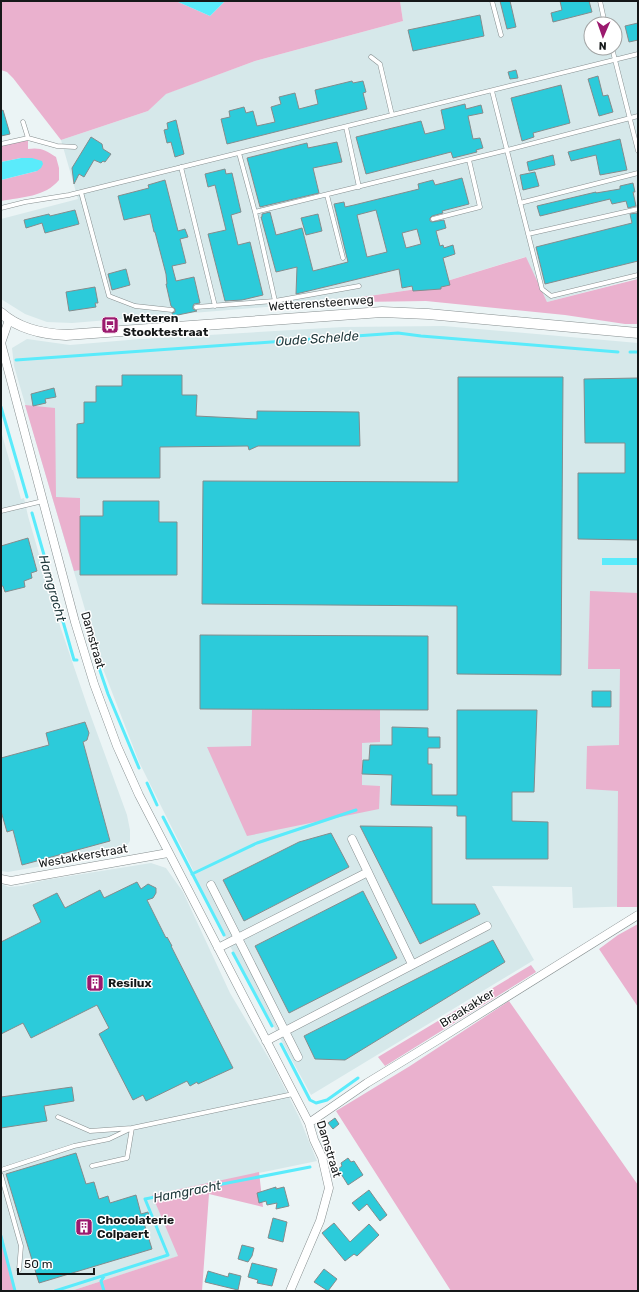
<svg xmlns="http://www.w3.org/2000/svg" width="639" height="1292" viewBox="0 0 639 1292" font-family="Rubik,sans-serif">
<rect width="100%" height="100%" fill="#ebf4f5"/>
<path fill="#d6e8ea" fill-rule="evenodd" d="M400 1H638V278L547 302 525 257 424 288 362 297 290 305 72 323 47 322 25 314 1 299V219L78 199 61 140 148 111 165 94 255 61 403 21ZM591 24H615V48H591Z
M444 326 638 343V906L573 908 572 887 492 886 534 960 311 1095 200 891 192 868 139 762 100 661 14 366 12 348 27 339 70 345 140 339 343 327Z
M1 431 12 470H13L21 499 24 498 28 516 58 620 89 711 127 815 130 830V841L123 851 119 854 93 857 8 872 1 871Z
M151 863 166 868 183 892 230 993 274 1067 299 1117 317 1161 152 1195 179 1256 71 1291H16L1 1231V884L9 887 21 886 45 880Z"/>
<path fill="#eab1ce" d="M1 1H176L210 16 225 1H400L403 21 255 61 166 94 148 111 61 140 13 78 7 72 1 70Z
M28 138V149C40 147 46 150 56 157L59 168V180C45 197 22 197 1 201V180L37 171 21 158 1 162V144Z
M526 257 547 302 638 279V324H625L565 315 426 301 360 302 362 297 424 288Z
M25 405 55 408 56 497 80 498V570L74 571Z
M590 591 638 593V906L637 907H617L618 791 586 789 587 746 619 745 620 669H588Z
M252 710H380V742L362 743V785L380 786 379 809 247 836 207 747 251 746Z
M638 924V1007L599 949 618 935Z
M531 965 536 972 385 1066 378 1057Z
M509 1001 638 1185V1291H451L336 1111 410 1066Z
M259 1172 263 1207 209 1194 202 1291H71L178 1256 152 1195Z
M1 1231 16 1291H1Z"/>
<path fill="#5aebfb" d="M176 1H225L210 16Z
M21 158H32L42 161 43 164 41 168 37 171 1 180V162Z
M602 558H638V565H602Z"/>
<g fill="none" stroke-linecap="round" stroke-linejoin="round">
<path stroke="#5aebfb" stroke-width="3" d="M630 352H638
M16 360 398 333 421 336 618 352
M1 407 27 497
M32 513 74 660H77
M95 656 108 694 139 768
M147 783 157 805
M163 817 224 935
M192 874 257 843 356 810
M233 953 272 1026
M281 1044 310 1100 316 1103 327 1100 358 1078
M1 1236 15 1291
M55 1291 168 1255 145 1199 310 1167
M104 1291 101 1281 105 1275"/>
</g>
<path fill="#2ccbda" stroke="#848c8d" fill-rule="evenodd" d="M500 1H510L516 27 507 29Z
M560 1H589L592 12 553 22 551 13 562 10Z
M480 15 484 36 413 51 408 30Z
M638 23V40L629 42 625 26Z
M516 70 518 78 510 79 508 72Z
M598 76 603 96 608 95 613 112 599 116 588 79Z
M352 81 353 83 363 81 366 92 363 93 367 109 227 144 221 119 230 117 229 111 244 107 246 113 253 111 257 126 275 122 271 107 281 104 279 97 295 93 299 109 318 104 315 90Z
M561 85 570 123 533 133 534 137 522 141 511 98Z
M465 104 466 109 481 105 483 113 468 116 473 139 480 138 483 148 476 150 477 152 453 158 451 152 366 174 356 137 421 121 425 134 445 129 441 110Z
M3 110 10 134 1 136V111Z
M176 120 184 154 175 157 171 142 167 143 164 130 168 129 167 123Z
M91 137 102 144 103 149 111 154 105 162 103 161 101 163 94 160 84 177 79 174 74 184 72 168Z
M620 139 627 170 600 175 596 155 571 161 568 152Z
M337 142 342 162 313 168 319 193 260 207 247 158 307 143 308 148Z
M553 155 555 165 529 171 527 162Z
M225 169 226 174 232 173 241 212 231 215 238 245 250 242 263 295 242 300 225 301 208 234 226 230 215 185 208 187 205 174Z
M535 172 539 186 523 190 520 175Z
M462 178 469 204 442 211 443 213 432 216 430 218V221L432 222 444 220 446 228 436 231 440 246 443 245 444 248 453 245 455 254 443 258 450 285 441 287V289L413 291 412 286 402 288 399 269 296 294 297 267 276 272 261 217H262V214L270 212 276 235 302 228 313 271 348 262 334 204 344 202 345 207 354 205 419 189 418 184 433 180 435 185ZM376 210 387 252 367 257 357 215ZM417 229 421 244 406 248 402 233Z
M165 180 178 231 185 229 188 237 180 239 186 263 172 266 176 281 194 277 200 303 194 304 193 306V309L197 311 173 316 172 313 175 312V309L171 306 166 284H167L166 274 155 232H154L150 214 124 220 118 196 149 188 148 185Z
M633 183 635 192H633L636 206 628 208 626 201 612 204 610 199 540 216 537 206 596 192V193L620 189V186Z
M75 210 79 224 45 233 42 223 26 228 24 220 49 214 50 216Z
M637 213 638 261 545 284 536 247 632 223 630 214Z
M318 214 322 231 306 235 301 218Z
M126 269 130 285 112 290 108 274Z
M95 287 98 303H95L96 307 69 311 66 292Z
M122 375H182V395H197L196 416 257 419V411L359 412 360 446H258L249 450 248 446 160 447V478H77V424L84 423V402H96V386H122Z
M458 377H563L561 675 457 674V606L202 604 203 481 458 482Z
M638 378V540L578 539V473H625V443H585L584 379Z
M54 388 56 397 45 399 46 403 33 406 31 394Z
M103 501H159V522H177V575H80V516H103Z
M28 538 37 571 31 573 32 578 24 581 25 587 5 592 3 586H1V546Z
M200 635 428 636V710L200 709Z
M592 691H611V707H592Z
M457 710H537L534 792H512V821L548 822V859H466V816H457V806L391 805 392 775 362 774 363 760H369L370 745H392V727L428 728V737H440V748H428V764H432V795H457Z
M85 722 89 733 87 740 83 742 110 841 22 865 13 830 7 832 1 811V758L49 745 46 733Z
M360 826 432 827V904H475L480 914 420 944Z
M331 833 349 867 244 921 223 880 299 842Z
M137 882 141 889 148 884 156 888V893L153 898 147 900 166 938 167 937 172 946H171L233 1068 198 1084 197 1082 190 1086 187 1081 146 1101 143 1095 133 1100 99 1034 109 1028 97 1005 31 1038 23 1023 1 1034V942L41 922 33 905 57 893 65 908 100 890 104 898Z
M363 891 397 958 289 1013 255 946Z
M493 940 505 962 345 1060 315 1059 304 1036Z
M72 1087 74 1101 44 1106 47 1121 1 1128V1097Z
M335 1118 339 1124 333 1129 328 1123Z
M76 1153 86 1184 94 1182 99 1199 108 1196 110 1203 136 1195 141 1214 148 1212 150 1221 144 1223 152 1249 39 1283 6 1174Z
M348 1158 351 1162 354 1161 363 1175 348 1185 338 1169 342 1166 341 1163Z
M276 1187V1189L284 1187 289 1206 276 1209 277 1203 267 1205 266 1201 259 1203 257 1193Z
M369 1190 387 1215 380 1221 367 1204 359 1211 352 1203Z
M273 1218 287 1222 283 1242 268 1238Z
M334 1223 350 1242 369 1224 379 1235 357 1256 354 1254 345 1261 322 1233Z
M242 1245 254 1248 252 1256 248 1262 238 1259Z
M252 1263 277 1269 272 1286 257 1283 258 1280 248 1277Z
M324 1269 337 1279 328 1291 314 1282Z
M208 1271 228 1277 229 1273 241 1276 238 1290 205 1282Z"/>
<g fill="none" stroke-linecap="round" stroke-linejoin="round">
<defs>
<path id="service" d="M492 1 501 35
M600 1 605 24
M612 48 638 151
M371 57 380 64 392 115
M492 91 542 289 551 296 638 275
M23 122 28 138
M346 127 359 187
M1 144 28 138 57 146 75 147
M239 153 255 212 507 150 638 116
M181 167 215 306
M81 192 109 296 135 306 172 310
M327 195 343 258
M520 203 638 173
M1 208 25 202 69 195 638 54
M255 212 275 301
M433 219 480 207 469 160
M528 234 638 209
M196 307 275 301 359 286
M1 511 43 501
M58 1117 90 1131 132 1128 127 1158 92 1166
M1 1170 74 1146 109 1139 132 1128 293 1094
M1 1175 21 1246 19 1270"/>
<path id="minor" d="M9 320 1 343 75 622 94 684 117 746 139 795 309 1123 314 1140 322 1157 329 1188 320 1221 290 1291
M352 839 412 964
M1 879 11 881 22 879 168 853
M211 885 298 1057
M218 948 368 872
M266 1041 487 926
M309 1123 367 1083 436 1041 638 915"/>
<path id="tertiary" d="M1 313C19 329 42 334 66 335L382 312 428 314 638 333"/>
</defs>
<use href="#service" stroke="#878f90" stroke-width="5"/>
<use href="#minor" stroke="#878f90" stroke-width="9"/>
<use href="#tertiary" stroke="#878f90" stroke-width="11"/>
<path stroke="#a1a8a9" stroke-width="2" stroke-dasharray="1 3" stroke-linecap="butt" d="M1 5 4 1"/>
<use href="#service" stroke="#fff" stroke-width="4"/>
<use href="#minor" stroke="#fff" stroke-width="8"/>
<use href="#tertiary" stroke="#fff" stroke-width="10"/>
</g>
<defs>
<symbol id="bus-square" viewBox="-11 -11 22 22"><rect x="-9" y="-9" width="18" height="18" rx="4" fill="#9b196e" stroke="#fff"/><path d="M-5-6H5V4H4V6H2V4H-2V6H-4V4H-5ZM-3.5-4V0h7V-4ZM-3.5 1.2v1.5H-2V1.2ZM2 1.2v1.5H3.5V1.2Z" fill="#fff"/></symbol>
<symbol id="building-square" viewBox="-11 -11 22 22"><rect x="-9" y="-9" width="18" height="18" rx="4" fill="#9b196e" stroke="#fff"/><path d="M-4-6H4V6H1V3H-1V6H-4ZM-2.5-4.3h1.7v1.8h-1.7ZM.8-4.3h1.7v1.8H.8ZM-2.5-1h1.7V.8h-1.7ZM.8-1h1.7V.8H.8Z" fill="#fff"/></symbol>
</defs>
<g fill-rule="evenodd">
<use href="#bus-square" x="100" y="315" width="20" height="20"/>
<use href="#building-square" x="85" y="973" width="20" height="20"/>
<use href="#building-square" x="74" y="1217" width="20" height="20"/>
</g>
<g text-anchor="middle" stroke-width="3" stroke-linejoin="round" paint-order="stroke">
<g font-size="12" fill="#151819" stroke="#fff">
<text transform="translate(321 303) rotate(-4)" y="4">Wetterensteenweg</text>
<text transform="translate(93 640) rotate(74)" y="4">Damstraat</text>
<text transform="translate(83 856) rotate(-10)" y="4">Westakkerstraat</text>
<text transform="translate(467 1008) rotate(-32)" y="4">Braakakker</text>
<text transform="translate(329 1149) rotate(73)" y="4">Damstraat</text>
</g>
<g font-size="12" font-weight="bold" fill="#151819" stroke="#fff" text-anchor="start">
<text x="123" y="322">Wetteren<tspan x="123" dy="14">Stooktestraat</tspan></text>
<text x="108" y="987">Resilux</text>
<text x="97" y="1224">Chocolaterie<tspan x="97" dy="14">Colpaert</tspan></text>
</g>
<g font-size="13" font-style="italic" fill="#233b3e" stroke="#fff">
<text transform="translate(317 338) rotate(-4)" y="5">Oude Schelde</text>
<text transform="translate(53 588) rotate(74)" y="5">Hamgracht</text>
<text transform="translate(187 1191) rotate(-11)" y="5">Hamgracht</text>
</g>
</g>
<rect width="639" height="1292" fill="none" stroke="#151819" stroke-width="4"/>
<g transform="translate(603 36) rotate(182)"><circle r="19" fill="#ffffff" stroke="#a1a3a3"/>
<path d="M0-3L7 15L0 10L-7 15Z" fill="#9b196e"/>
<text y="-6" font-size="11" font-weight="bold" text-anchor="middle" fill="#151819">N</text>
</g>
<path d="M18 1268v6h76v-6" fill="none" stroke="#151819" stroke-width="2"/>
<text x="24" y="1268" font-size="12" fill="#151819" stroke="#ffffff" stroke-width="3" paint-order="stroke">50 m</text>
</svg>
